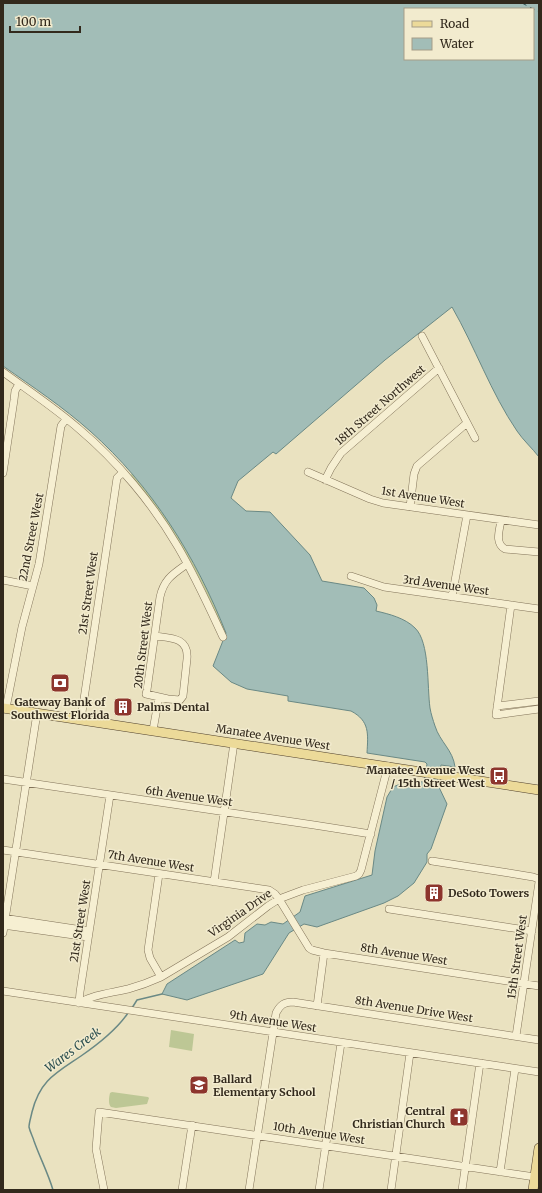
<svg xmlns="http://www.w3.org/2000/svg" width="542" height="1193" viewBox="0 0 542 1193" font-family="Merriweather,serif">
<rect width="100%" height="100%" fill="#eae2c0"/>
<path fill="#bdc795" d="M132 474C142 486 153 499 162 512 188 550 209 590 226 633L225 635C208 593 188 553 162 516 152 502 141 489 130 475Z
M171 1030 194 1034 192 1051 169 1047Z
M112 1092 148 1097 149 1098 147 1104 116 1108 111 1107C108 1104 109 1097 110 1093Z"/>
<path fill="#a2bdb7" stroke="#6a8985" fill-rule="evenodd" d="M3 3H539V457C532 448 523 440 517 431 491 393 475 347 452 307L385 360 276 454 273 452 238 481 231 498 246 511 270 512 310 555 322 581 364 588 374 598 377 605 376 611C389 614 405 618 415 628 430 642 427 687 430 708 431 714 433 720 435 726 440 742 453 750 455 767L441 765 437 783 447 804 431 849 427 854V862L414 883 398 896 384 903 317 927 304 924 289 933 263 974 187 1000 162 994 167 984 235 940 239 943 244 942 245 933 257 924 265 925 271 922 283 924 300 912 305 896 372 875 375 851 387 797 393 787 410 780 422 782 424 781 427 764 425 762 367 753C368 734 370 721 351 711L288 701V696L247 689 231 682 213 666 226 633C196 557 152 486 90 431 63 407 33 387 3 366ZM405 9H533V59H405Z"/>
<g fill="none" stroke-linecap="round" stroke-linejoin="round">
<path stroke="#6a8985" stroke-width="1.5" d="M132 1008 137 1000 162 994
M53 1190C48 1173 40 1158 34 1141 33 1137 30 1132 29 1127 29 1123 31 1117 32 1112 40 1080 56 1073 81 1056 97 1045 117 1029 128 1013"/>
<path stroke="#2d5051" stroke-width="1" stroke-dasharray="5 4" stroke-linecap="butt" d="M522 3 539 12"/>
<defs>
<path id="minor" d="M422 336 475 438
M3 372C29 391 55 408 79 429 117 461 153 504 178 547 195 576 209 607 223 637
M308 472 370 499 383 503 539 525
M3 473 14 400 15 391 19 384
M325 480 331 468 341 453 439 368
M410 507 414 474 417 466 467 423
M501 520C500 529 494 543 505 549L539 552
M351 576 384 587 539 609
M3 580 33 586
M452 597 467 515
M511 605 496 715 539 709
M155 636C170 638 189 637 187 659L183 696 180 700 168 699 146 694 147 690 160 597C164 579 173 574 187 564
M497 706 539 701
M6 708 22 627 39 564 61 426 66 419
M81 719 117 478 123 472
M153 730 159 697
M3 779 314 825 371 834
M3 850 269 890 275 894 279 899 309 948 312 950 324 953 539 986
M432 861 509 873 533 877 539 879
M159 874 148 950 150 958 161 977
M214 882 234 743
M389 909 532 931
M3 918 89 931
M3 925 88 937
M3 933 37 713
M3 991 539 1072
M79 1003C94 994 112 993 128 989 139 986 150 982 161 977L228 937 268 906 279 899 303 890 356 876 359 874 361 870 388 766
M79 1003 80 992 110 795
M317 1006 324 953
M516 1036 539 882
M500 1172 515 1069
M104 1190 96 1149 99 1112 535 1177
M182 1190 192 1125
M249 1190 276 1013C280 1005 284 1002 293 1002L539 1040
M319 1190 341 1043
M391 1190 410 1053
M462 1190 480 1063"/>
<path id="major" d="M3 708 539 790
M533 1190 539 1148"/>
</defs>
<use href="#minor" stroke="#827359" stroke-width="8"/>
<use href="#major" stroke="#50402d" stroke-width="10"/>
<use href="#minor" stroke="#f6efd2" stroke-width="7"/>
<use href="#major" stroke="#ecda99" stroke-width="9"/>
</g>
<defs>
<symbol id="bank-square" viewBox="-11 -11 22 22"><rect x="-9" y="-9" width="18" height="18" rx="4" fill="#8d352d" stroke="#f2ebce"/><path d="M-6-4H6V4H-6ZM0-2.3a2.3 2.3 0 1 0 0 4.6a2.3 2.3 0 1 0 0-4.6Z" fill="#fff"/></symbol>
<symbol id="building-square" viewBox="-11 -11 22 22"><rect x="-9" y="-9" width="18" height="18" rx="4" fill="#8d352d" stroke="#f2ebce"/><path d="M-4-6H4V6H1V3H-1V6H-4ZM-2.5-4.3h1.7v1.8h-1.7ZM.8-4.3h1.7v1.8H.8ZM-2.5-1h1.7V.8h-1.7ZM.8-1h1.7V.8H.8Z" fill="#fff"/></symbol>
<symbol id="bus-square" viewBox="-11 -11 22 22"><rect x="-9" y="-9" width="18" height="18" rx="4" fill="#8d352d" stroke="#f2ebce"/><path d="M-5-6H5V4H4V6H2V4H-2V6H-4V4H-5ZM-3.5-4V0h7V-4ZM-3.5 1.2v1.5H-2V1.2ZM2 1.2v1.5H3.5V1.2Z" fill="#fff"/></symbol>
<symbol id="school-square" viewBox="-11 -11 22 22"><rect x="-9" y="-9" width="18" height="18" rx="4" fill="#8d352d" stroke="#f2ebce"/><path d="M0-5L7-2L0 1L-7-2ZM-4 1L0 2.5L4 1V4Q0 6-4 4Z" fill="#fff"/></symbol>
<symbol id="church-square" viewBox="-11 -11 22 22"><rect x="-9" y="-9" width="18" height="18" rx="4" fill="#8d352d" stroke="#f2ebce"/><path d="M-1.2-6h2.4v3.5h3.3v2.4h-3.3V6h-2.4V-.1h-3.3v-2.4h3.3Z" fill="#fff"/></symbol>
</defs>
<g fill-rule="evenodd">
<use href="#bank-square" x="49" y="672" width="22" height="22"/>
<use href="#building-square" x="112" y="696" width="22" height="22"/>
<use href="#bus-square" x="488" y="765" width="22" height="22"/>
<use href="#building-square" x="423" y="882" width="22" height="22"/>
<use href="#school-square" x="188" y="1074" width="22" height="22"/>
<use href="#church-square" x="448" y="1106" width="22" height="22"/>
</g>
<g text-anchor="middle" stroke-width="3" stroke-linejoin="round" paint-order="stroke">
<g font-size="11" fill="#32291c" stroke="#f2ebce">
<text transform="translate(380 405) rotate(-41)" y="4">18th Street Northwest</text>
<text transform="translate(423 497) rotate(9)" y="4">1st Avenue West</text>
<text transform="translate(31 537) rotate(-79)" y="4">22nd Street West</text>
<text transform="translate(446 585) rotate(8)" y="4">3rd Avenue West</text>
<text transform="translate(88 593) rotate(-82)" y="4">21st Street West</text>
<text transform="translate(143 645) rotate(-83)" y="4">20th Street West</text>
<text transform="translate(273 737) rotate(9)" y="4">Manatee Avenue West</text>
<text transform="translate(189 796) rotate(8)" y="4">6th Avenue West</text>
<text transform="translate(151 861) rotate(9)" y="4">7th Avenue West</text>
<text transform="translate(240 913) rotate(-35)" y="4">Virginia Drive</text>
<text transform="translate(80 921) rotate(-81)" y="4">21st Street West</text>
<text transform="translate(404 954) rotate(9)" y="4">8th Avenue West</text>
<text transform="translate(517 957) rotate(-82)" y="4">15th Street West</text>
<text transform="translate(414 1009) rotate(9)" y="4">8th Avenue Drive West</text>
<text transform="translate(273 1021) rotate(9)" y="4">9th Avenue West</text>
<text transform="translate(319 1133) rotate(9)" y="4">10th Avenue West</text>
</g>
<g font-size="11" font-weight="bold" fill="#32291c" stroke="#f2ebce" text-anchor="start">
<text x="60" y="706" text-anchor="middle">Gateway Bank of<tspan x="60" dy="13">Southwest Florida</tspan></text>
<text x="137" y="711">Palms Dental</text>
<text x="485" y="774" text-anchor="end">Manatee Avenue West<tspan x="485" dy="13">/ 15th Street West</tspan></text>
<text x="448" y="897">DeSoto Towers</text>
<text x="213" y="1083">Ballard<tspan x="213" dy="13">Elementary School</tspan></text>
<text x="445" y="1115" text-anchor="end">Central<tspan x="445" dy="13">Christian Church</tspan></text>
</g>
<g font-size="12" font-style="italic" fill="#2d5051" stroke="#f2ebce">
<text transform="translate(73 1050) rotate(-37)" y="4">Wares Creek</text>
</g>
</g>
<rect width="542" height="1193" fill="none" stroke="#32291c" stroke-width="8"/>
<rect x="404" y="8" width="130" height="52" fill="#f2ebce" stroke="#a59d87"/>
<rect x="412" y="21" width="20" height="6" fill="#ecda99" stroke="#a59d87"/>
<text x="440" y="28" font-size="12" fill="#32291c">Road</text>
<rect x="412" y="38" width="20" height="12" fill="#a2bdb7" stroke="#a59d87"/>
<text x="440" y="48" font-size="12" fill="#32291c">Water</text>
<path d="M10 26v6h70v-6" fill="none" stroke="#32291c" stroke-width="2"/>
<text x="16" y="26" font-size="12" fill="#32291c" stroke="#f2ebce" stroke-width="3" paint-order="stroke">100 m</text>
</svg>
